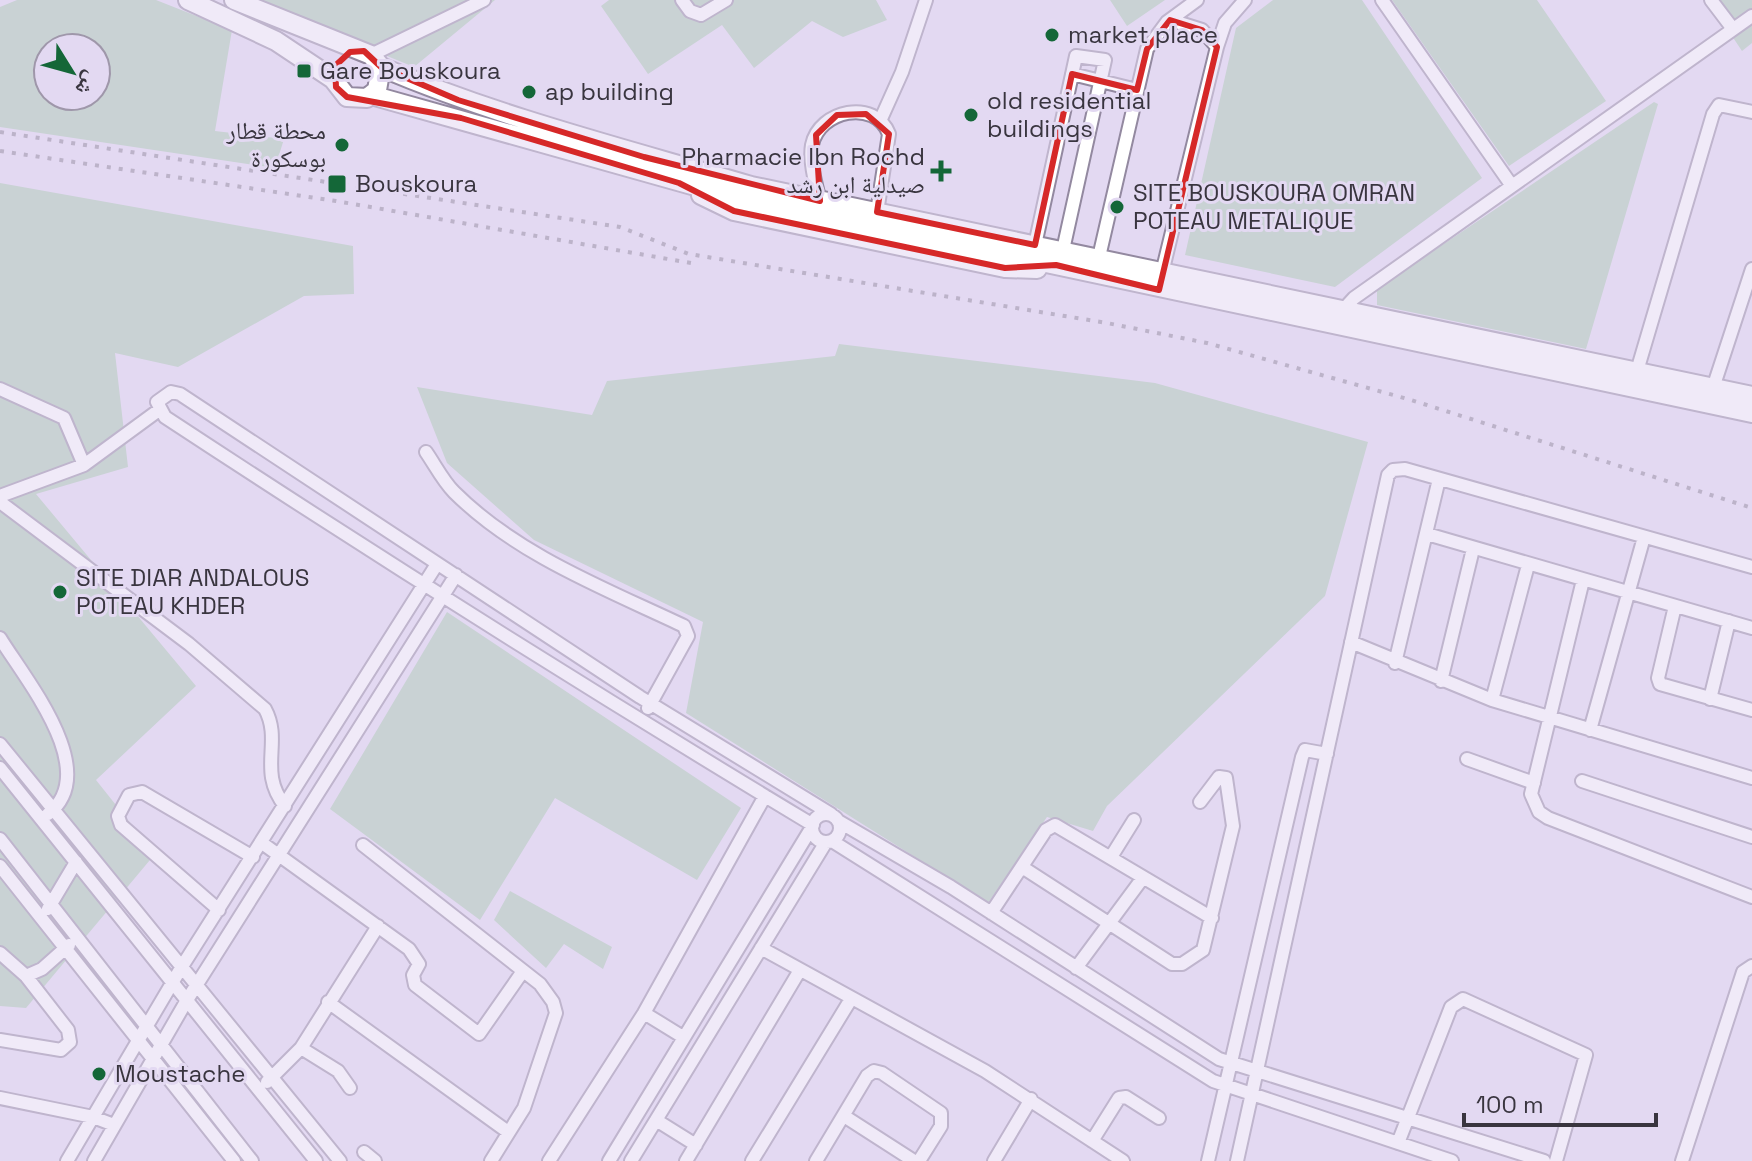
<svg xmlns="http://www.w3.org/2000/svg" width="1752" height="1161" viewBox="0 0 1752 1161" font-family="'Space Grotesk','Noto Naskh Arabic',sans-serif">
<rect width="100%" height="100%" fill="#e3d9f2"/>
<path fill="#a8cab0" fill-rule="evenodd" d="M17 0H156L232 30 215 131 284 139 275 168 0 127V7ZM48 48H96V96H48Z
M250 0H495L414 67Z
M609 0H876L887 20 843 37 812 21 754 68 722 25 648 74 601 6Z
M1110 0H1165L1127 26Z
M1273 0H1362L1482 178 1335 287 1185 255 1236 28Z
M1392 0H1537L1606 101 1509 166Z
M1708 0H1752V43L1742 51Z
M1654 102 1658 104 1586 349 1377 305V289Z
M0 183 353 246 354 294 304 296 178 367 115 353 128 467 36 494 196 686 96 780 155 854 26 1008 0 1006Z
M839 344 1155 383 1368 442 1325 596 1107 806 1093 831 1047 817 988 903 686 713 703 622 534 540 447 463 417 387 592 415 607 381 835 356Z
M447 612 741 808 697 880 555 798 480 920 330 809Z
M510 891 612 947 603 969 564 944 546 968 494 920Z"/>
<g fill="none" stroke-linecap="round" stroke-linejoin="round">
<defs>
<path id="street" d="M682 0 690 11 701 15 726 0
M1382 0 1512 186
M1711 0 1733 29
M1170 20 1202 30 1217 47
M371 55 484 0
M1072 74 1137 90
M880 121 902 72 926 0
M820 201C816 185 809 162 812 145 819 110 875 98 889 134L877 212
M1035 245 1076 56 1105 60 1063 250
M1099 257 1147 49 1167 22 1197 0
M1161 277 1217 47 1225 23 1245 0
M1343 310 1354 298 1752 16
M1637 371 1713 114 1719 105 1752 112
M1713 388 1752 269
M0 389 64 418 84 465
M426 452C435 465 443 481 454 492 517 555 606 589 684 626L688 636 648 708
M0 496 84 465 159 410
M0 502 189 644 265 709C283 742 257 771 285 806
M1427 534 1752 628
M1583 580 1531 794 1539 812 1548 818 1752 897
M1675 606 1658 678 1660 684 1752 710
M0 638C25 679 103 772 48 814
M1351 642 1492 700 1752 778
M1395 663 1439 479
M1441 681 1473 549
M1710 699 1729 621
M1492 700 1528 565
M1590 730 1644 537
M0 744 340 1161
M1467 759 1534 783
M0 768 316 1161
M1582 781 1752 837
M812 828a14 14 0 1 1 28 0a14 14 0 1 1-28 0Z
M838 821 951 887 1219 1059 1544 1161
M813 825C594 693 378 557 165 417L157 402 171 392 180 394 640 697 831 814
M0 839 252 1161
M832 841 1213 1081 1452 1161
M262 843 409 949 419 964 413 975 415 985 479 1034 523 971
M363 845 540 984 553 1002 556 1013 524 1108 491 1161
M1111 857 1134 820
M0 866 234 1161
M1022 867 1172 964H1182L1203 950 1233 826 1226 778 1219 777 1200 802
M48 909 76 862
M219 910 121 825 118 816 129 795 142 792 253 857
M991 913 1046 830 1055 825 1212 918
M761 948 985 1071 1123 1161
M0 953 26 976 42 969 69 945
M1076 968 1142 879
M328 1002 508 1132
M644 1013 683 1037
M0 1040 61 1050 70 1042 68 1030 26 976
M301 1048 338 1071 350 1088
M267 1082 301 1048 378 926
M0 1098 93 1117 114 1125
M844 1116 914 1161
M656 1120 696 1145
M1092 1141 1119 1098 1126 1097 1159 1118
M1398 1143 1451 1007 1463 999 1586 1055 1556 1161
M364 1152 375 1161
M67 1161 181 968 437 564
M94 1161 187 1000 456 575
M549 1161 644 1013 765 796
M609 1161 812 827
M631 1161 826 842
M686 1161 800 970
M752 1161 851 999
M816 1161 867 1076 874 1071 882 1073 941 1113V1126L919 1161
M994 1161 1031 1099
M1208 1161 1302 757 1305 750 1327 754
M1237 1161 1388 475 1393 470 1405 469 1752 567
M1682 1161 1743 972 1752 966"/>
<path id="secondary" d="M188 0 276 41 333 79 347 97 367 98 377 90 381 67 371 55 234 0
M381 67C501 118 626 149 751 186L1752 396
M371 95 731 196 1752 413
M701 195 734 211 1005 268 1037 269"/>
</defs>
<use href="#street" stroke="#9389a0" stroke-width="16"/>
<use href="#secondary" stroke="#9389a0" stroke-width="22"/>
<use href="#street" stroke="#fff" stroke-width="12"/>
<use href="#secondary" stroke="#fff" stroke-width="18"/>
<path stroke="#8c8597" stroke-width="4" stroke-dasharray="4 8" stroke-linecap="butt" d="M0 132 620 227 689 254 1107 323 1207 343 1411 400 1752 508
M0 151 336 201 691 263"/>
</g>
<path d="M0 0H1752V1161H0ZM1170 20 1202 30 1217 47 1159 290 1056 265 1005 268 734 211 679 183 461 118 347 97 336 87 335 66 350 52 364 51 381 67 458 100 644 157 820 201 816 135 837 115 866 114 889 134 877 212 1035 245 1072 74 1137 90 1147 49Z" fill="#e3d9f2" fill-opacity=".55" fill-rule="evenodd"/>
<path fill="none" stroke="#d62828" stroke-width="6" stroke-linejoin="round" d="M1170 20 1202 30 1217 47 1159 290 1056 265 1005 268 734 211 679 183 461 118 347 97 336 87 335 66 350 52 364 51 381 67 458 100 644 157 820 201 816 135 837 115 866 114 889 134 877 212 1035 245 1072 74 1137 90 1147 49Z"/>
<g fill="#146738" stroke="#e3d9f2" stroke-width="3">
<circle cx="1052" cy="35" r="8"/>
<rect x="296" y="63" width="16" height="16" rx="4"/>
<circle cx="529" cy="92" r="8"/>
<circle cx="971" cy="115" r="8"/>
<circle cx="342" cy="145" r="8"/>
<path d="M937 159h8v8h8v8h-8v8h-8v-8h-8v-8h8z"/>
<rect x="327" y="174" width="20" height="20" rx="4"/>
<circle cx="1117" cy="207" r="8"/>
<circle cx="60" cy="592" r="8"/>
<circle cx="99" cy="1074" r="8"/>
</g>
<g text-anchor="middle" stroke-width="6" stroke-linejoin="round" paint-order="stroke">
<g font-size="24" fill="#39353f" stroke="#e3d9f2" text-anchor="start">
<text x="1068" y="43">market place</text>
<text x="320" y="79">Gare Bouskoura</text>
<text x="545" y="100">ap building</text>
<text x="987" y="109">old residential<tspan x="987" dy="28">buildings</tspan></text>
<text x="326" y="139" text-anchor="end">محطة قطار<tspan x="326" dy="28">بوسكورة</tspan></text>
<text x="925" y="165" text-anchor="end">Pharmacie Ibn Rochd<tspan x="925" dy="28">صيدلية ابن رشد</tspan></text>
<text x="355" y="192">Bouskoura</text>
<text x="1133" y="201">SITE BOUSKOURA OMRAN<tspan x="1133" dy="28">POTEAU METALIQUE</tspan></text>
<text x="76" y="586">SITE DIAR ANDALOUS<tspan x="76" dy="28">POTEAU KHDER</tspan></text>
<text x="115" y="1082">Moustache</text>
</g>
</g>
<g transform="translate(72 72) rotate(127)"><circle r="38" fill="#e3d9f2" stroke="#9f97aa" stroke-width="2"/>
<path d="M0-6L14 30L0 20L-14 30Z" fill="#146738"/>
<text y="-12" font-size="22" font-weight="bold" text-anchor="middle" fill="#39353f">ش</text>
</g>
<path d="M1464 1113v12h192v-12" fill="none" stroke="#39353f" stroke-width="4"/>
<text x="1476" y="1113" font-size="24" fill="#39353f" stroke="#e3d9f2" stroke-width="6" paint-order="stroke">100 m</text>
</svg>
